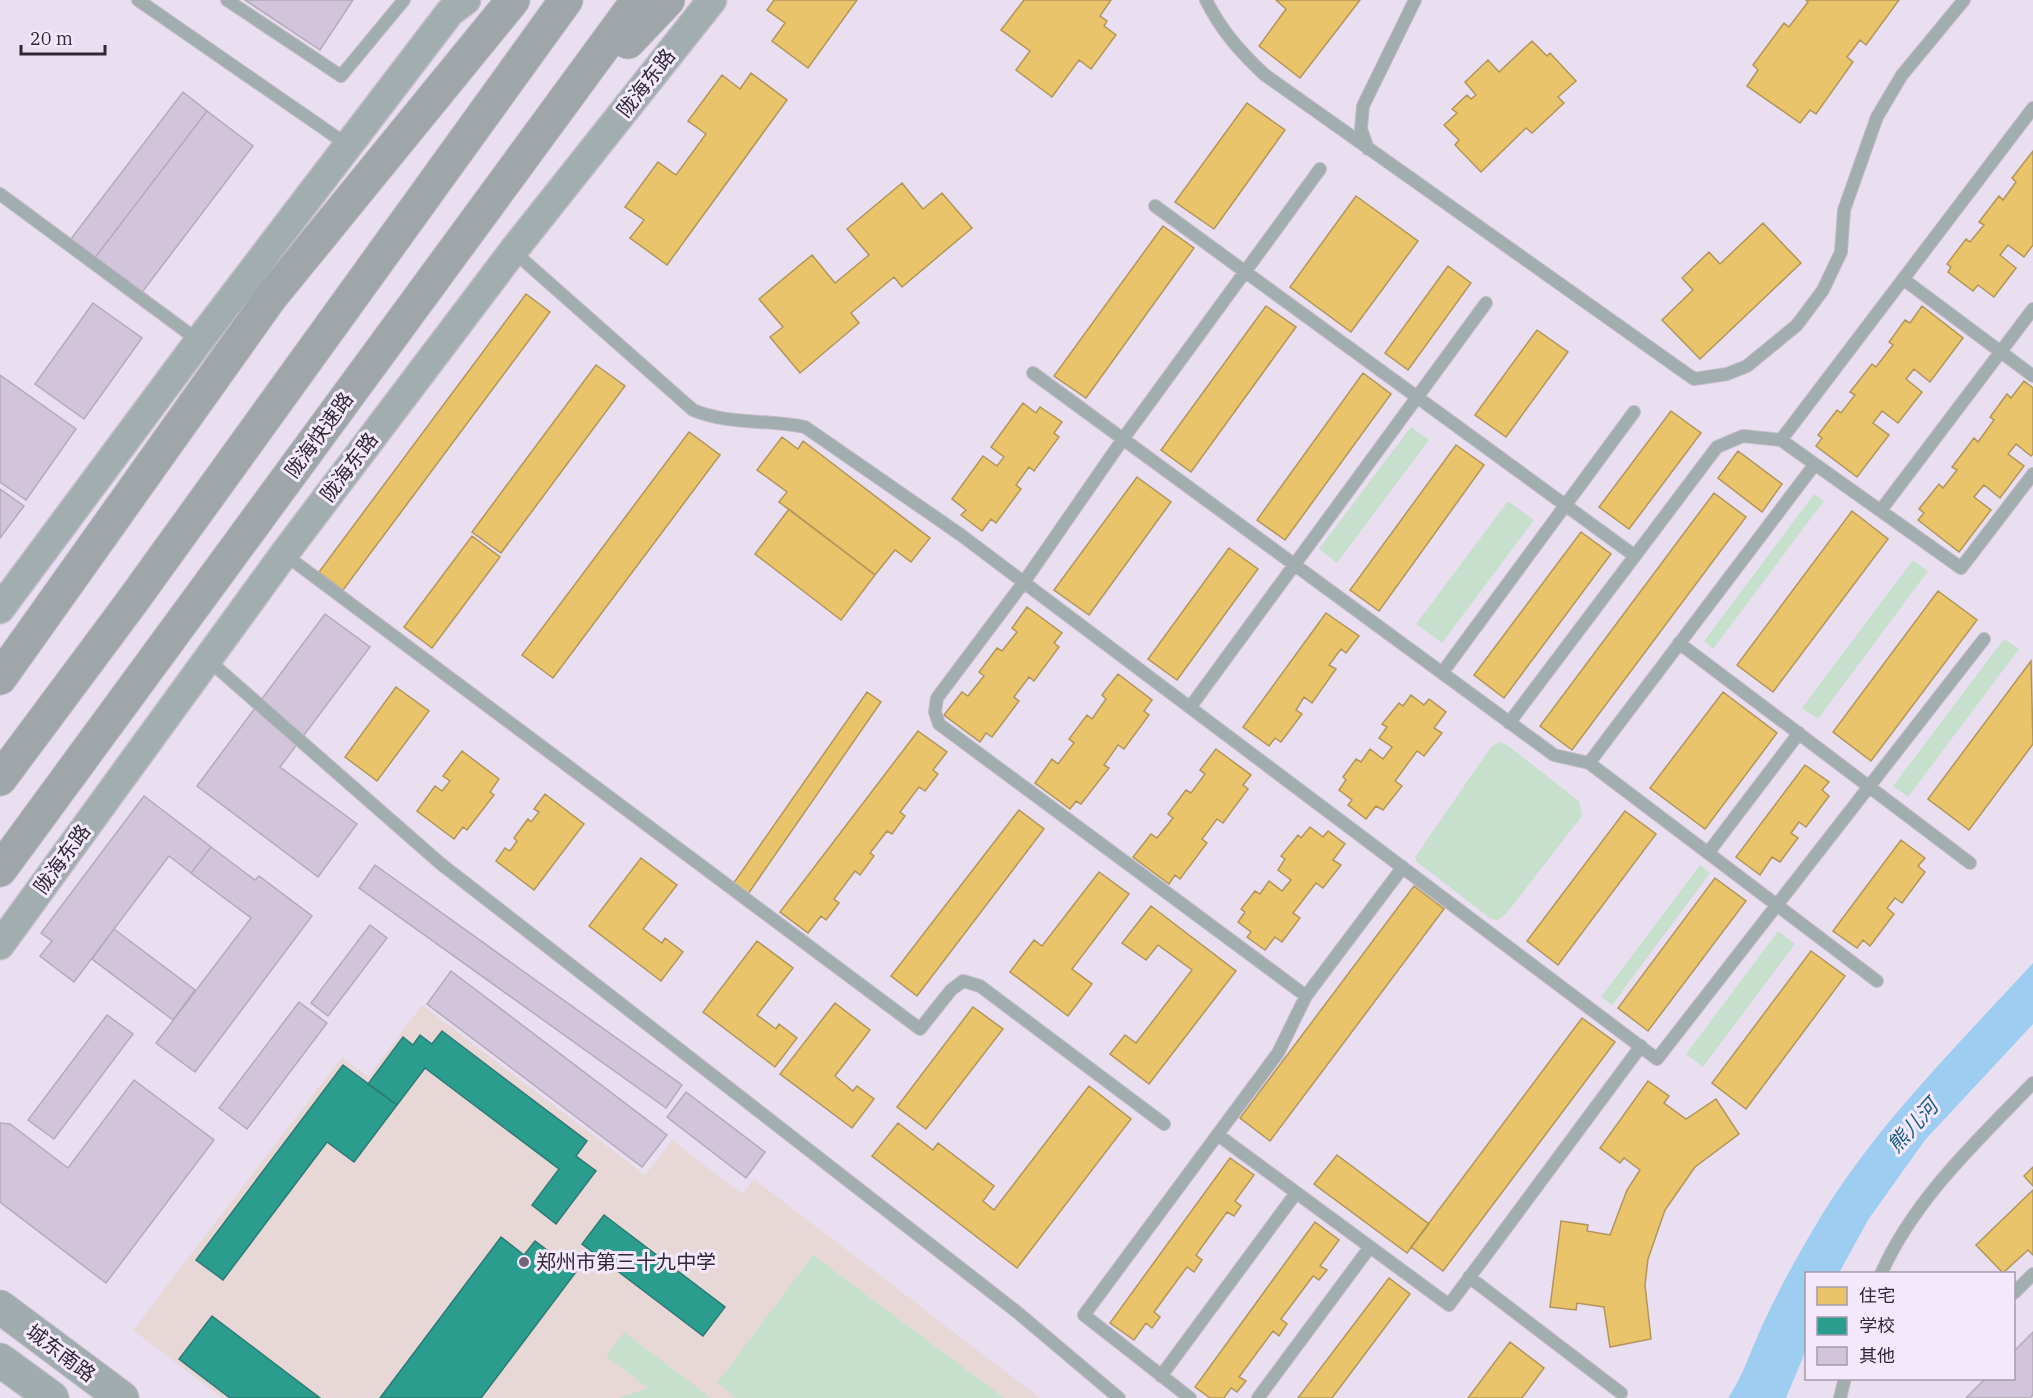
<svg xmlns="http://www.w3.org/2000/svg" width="2033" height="1398" viewBox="0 0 2033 1398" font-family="'IBM Plex Serif','Noto Sans SC',serif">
<rect width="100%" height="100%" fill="#e9dff0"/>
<path fill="#e7d7d7" d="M422 1005 645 1175 672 1140 742 1194 754 1179 1040 1398H222L133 1330 342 1057 368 1077Z"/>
<path fill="#c7e0ce" d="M1411 427 1429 440 1337 563 1319 549Z
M1814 494 1824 501 1713 649 1704 641Z
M1508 501 1534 520 1442 643 1416 624Z
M1913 560 1928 571 1818 719 1802 708Z
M2004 639 2019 649 1908 797 1893 786Z
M1499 742 1507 745 1579 801 1582 816 1506 914 1498 920 1491 919 1417 862 1415 857 1491 747Z
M1700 865 1710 873 1612 1005 1601 997Z
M1778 931 1795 944 1703 1067 1686 1054Z
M813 1255 1004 1398H736L717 1383Z
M624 1332 711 1398H619L648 1388 606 1356Z"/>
<path fill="#9dcdf1" d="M2033 963V1024L1925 1140 1868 1220 1839 1273 1806 1274V1350L1786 1398H1728C1744 1375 1751 1349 1763 1324 1779 1289 1798 1255 1817 1223 1875 1126 1957 1046 2033 963Z"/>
<path fill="#e9c46a" stroke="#b1955a" stroke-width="1.5" d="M774 0H857L808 68 772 41 785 23 767 10Z
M1024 0H1111L1100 16 1107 21 1104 26 1116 35 1091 69 1079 60 1052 97 1016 70 1030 51 1001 30Z
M1360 0 1300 78 1259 46 1286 9 1276 0Z
M1806 0H1899L1866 45 1860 40 1847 57 1853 62 1816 114 1810 110 1800 123 1747 86 1758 70 1753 65 1784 23 1789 27 1808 2Z
M1532 41 1547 56 1550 53 1576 81 1558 97 1564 103 1532 133 1526 128 1481 172 1455 145 1459 140 1444 125 1457 113 1452 109 1467 95 1471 99 1476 95 1465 82 1488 60 1499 72Z
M751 73 787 100 667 265 630 238 644 220 625 207 658 162 676 175 706 134 688 121 722 75 740 89Z
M1247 103 1285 130 1214 229 1175 202Z
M2033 151V245L2024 257 2008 245 2000 255 2016 268 1994 297 1978 285 1973 291 1948 272 1951 267 1947 264 1966 239 1970 242 1984 225 1979 222 1999 196 2003 200 2016 182 2012 178Z
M902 183 923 209 942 193 972 228 902 287 894 277 851 313 859 323 800 373 770 337 783 327 759 299 812 255 835 283 869 255 847 229Z
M1356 196 1418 241 1351 332 1290 287Z
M1763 223 1801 263 1700 359 1662 320 1693 290 1682 278 1709 252 1720 264Z
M1163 226 1194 248 1086 398 1054 376Z
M1448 266 1471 283 1408 370 1385 353Z
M526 294 550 312 343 590 319 572Z
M1266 306 1296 327 1191 472 1161 450Z
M1922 306 1963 338 1930 382 1914 369 1906 379 1922 392 1898 423 1882 411 1873 423 1889 435 1857 477 1816 446 1822 438 1818 435 1837 410 1841 413 1855 395 1850 392 1872 364 1876 367 1893 345 1889 342 1905 320 1910 323Z
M1537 330 1568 352 1506 437 1475 415Z
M596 365 625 386 501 553 472 532Z
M1363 373 1391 394 1285 540 1257 520Z
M2024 381 2033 388V454L2031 456 2016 444 2008 454 2024 466 2000 498 1984 485 1974 497 1991 510 1959 552 1918 520 1924 513 1919 509 1939 484 1943 488 1957 470 1952 467 1974 438 1978 442 1994 420 1990 417 2007 394 2011 398Z
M1023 403 1036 413 1040 407 1062 422 1054 433 1059 437 1034 471 1029 467 1016 485 1021 489 996 523 991 519 982 531 961 515 966 510 952 499 983 456 997 466 1004 457 991 447Z
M1671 411 1701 433 1629 529 1599 507Z
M689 432 720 455 553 678 522 655Z
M782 437 798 449 803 441 930 538 911 562 895 550 875 575 779 502 787 492 757 470Z
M1456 445 1484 465 1379 611 1350 590Z
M1738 451 1782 484 1762 512 1718 478Z
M1137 477 1171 502 1089 615 1054 590Z
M1714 493 1746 517 1572 750 1540 726Z
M789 509 875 575 841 620 755 554Z
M1852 511 1888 539 1773 692 1737 665Z
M1581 532 1611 554 1504 698 1474 675Z
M472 536 500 557 432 648 404 627Z
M1229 548 1258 569 1177 680 1148 659Z
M1938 591 1977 620 1871 761 1833 732Z
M1027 607 1062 633 1054 643 1059 647 1034 681 1029 677 1014 697 1019 701 992 737 986 733 980 742 944 715 962 692 968 696 984 676 979 672 997 648 1002 651 1017 632 1012 628Z
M1326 613 1359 636 1346 653 1341 649 1329 665 1336 669 1312 703 1304 697 1296 710 1302 714 1281 742 1275 738 1269 746 1243 727Z
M2031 661 2033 744 1969 830 1928 799Z
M1118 674 1152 700 1144 711 1149 715 1124 749 1118 745 1104 765 1109 768 1081 804 1076 801 1070 809 1035 783 1052 759 1058 764 1074 743 1069 739 1087 715 1092 719 1106 699 1102 695Z
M396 687 429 711 377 781 345 757Z
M867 692 881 702 748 894 733 884Z
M1723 692 1777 733 1705 829 1650 788Z
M1411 695 1424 705 1429 699 1446 712 1434 728 1442 733 1424 756 1417 751 1395 781 1402 786 1383 810 1376 806 1366 819 1348 805 1352 800 1339 790 1346 780 1343 777 1356 759 1361 762 1370 749 1383 759 1392 747 1379 738 1387 727 1382 724 1399 703 1403 706Z
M918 731 947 752 933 770 938 774 925 791 919 787 900 812 905 816 892 834 887 831 870 853 874 856 860 875 855 871 834 899 839 903 826 920 821 916 808 933 780 912Z
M1216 749 1251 775 1243 785 1248 789 1223 823 1217 819 1202 839 1207 843 1180 879 1175 875 1169 884 1133 857 1151 834 1157 838 1173 818 1168 814 1186 790 1191 793 1205 774 1200 770Z
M462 751 499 779 490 792 494 795 467 830 463 827 454 839 417 811 435 786 442 791 450 781 443 776Z
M1805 765 1829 782 1822 790 1829 796 1806 827 1799 822 1791 833 1798 838 1780 862 1772 857 1760 875 1736 857Z
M545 794 584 824 534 890 496 861 505 848 510 851 517 841 514 838 528 819 531 822 539 812 534 809Z
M1019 810 1044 829 917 996 891 976Z
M1625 811 1656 834 1558 965 1527 941Z
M1310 827 1323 837 1328 831 1345 844 1333 860 1341 865 1323 888 1316 883 1293 913 1300 918 1282 942 1275 937 1265 950 1247 937 1251 932 1238 922 1245 912 1241 909 1255 891 1260 894 1269 881 1282 891 1291 880 1278 870 1285 859 1281 856 1298 835 1301 838Z
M1901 840 1925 858 1918 866 1925 872 1902 903 1895 898 1887 908 1894 914 1870 946 1863 940 1857 948 1833 931Z
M641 858 677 885 643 929 662 943 665 938 683 952 661 981 589 926Z
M1099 872 1129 894 1072 969 1092 984 1068 1016 1010 972 1034 940 1042 946Z
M1715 878 1746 901 1648 1031 1618 1008Z
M1414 886 1444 909 1270 1141 1240 1118Z
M1151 906 1236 971 1149 1084 1110 1054 1125 1035 1136 1043 1192 970 1158 945 1146 960 1122 943Z
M757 941 793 968 757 1015 776 1029 779 1024 797 1038 775 1067 703 1012Z
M1811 951 1845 976 1746 1109 1712 1083Z
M835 1003 870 1030 835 1076 853 1091 857 1086 874 1099 852 1128 780 1074Z
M973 1007 1003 1029 926 1129 897 1107Z
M1582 1018 1615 1042 1443 1271 1411 1247Z
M1648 1081 1669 1096 1664 1103 1686 1119 1716 1099 1739 1134 1695 1167 1665 1210 1648 1259 1645 1285 1651 1339 1610 1347 1604 1307 1577 1303 1576 1310 1550 1307 1561 1221 1588 1225 1587 1231 1610 1235 1627 1190 1640 1170 1624 1158 1620 1163 1600 1148Z
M1089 1086 1131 1119 1017 1268 872 1156 898 1123 933 1150 938 1143 994 1186 983 1201 994 1210Z
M1337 1155 1429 1224 1407 1253 1314 1184Z
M1230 1158 1254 1175 1235 1201 1241 1206 1234 1216 1227 1212 1196 1255 1202 1260 1194 1272 1187 1267 1154 1312 1160 1317 1152 1328 1146 1323 1134 1340 1110 1323Z
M2033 1167V1186L2024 1176Z
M2033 1190V1255L2028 1250 2003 1273 1976 1245Z
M1315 1222 1339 1240 1320 1266 1327 1270 1319 1280 1313 1276 1281 1319 1287 1324 1279 1336 1273 1331 1239 1377 1246 1381 1237 1392 1231 1388 1224 1398H1210L1195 1387Z
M1389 1278 1410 1294 1332 1398H1298Z
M1510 1342 1544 1368 1522 1398H1468Z"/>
<path fill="#2a9d8f" stroke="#2c7a74" stroke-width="1.5" d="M442 1031 587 1141 576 1156 596 1171 556 1224 532 1205 559 1169 425 1068 397 1105 368 1084 403 1037 413 1045 420 1035 432 1044Z
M343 1065 397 1105 354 1162 327 1142 223 1280 196 1260Z
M604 1215 725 1307 703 1336 582 1244Z
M501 1237 524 1255 535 1241 576 1272 481 1398H380Z
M212 1316 320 1398H230L179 1359Z"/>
<path fill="#d1c4db" stroke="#b3abb8" stroke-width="1.5" d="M245 0H353L320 50Z
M183 92 207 111 94 259 70 240Z
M207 111 253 146 140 295 94 259Z
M93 303 142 338 84 419 35 384Z
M0 375 76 429 26 500 0 482Z
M0 489 24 506 0 538Z
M325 614 370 647 280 767 357 824 318 877 197 786Z
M144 796 211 847 191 873 169 856 74 982 40 956 52 941 41 933Z
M211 847 255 880 259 876 312 916 195 1072 156 1043 251 918 191 873Z
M375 865 682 1085 666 1108 359 888Z
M370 925 387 938 328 1016 311 1003Z
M114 929 195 990 173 1020 92 959Z
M451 971 667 1135 642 1167 427 1004Z
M299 1002 327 1023 247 1129 219 1108Z
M107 1015 133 1034 54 1139 28 1120Z
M134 1080 214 1140 106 1283 0 1202V1123L10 1124 68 1168Z
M686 1092 765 1152 746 1178 667 1117Z
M2033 1332V1395L2030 1398H1966L1986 1378H2014V1351Z"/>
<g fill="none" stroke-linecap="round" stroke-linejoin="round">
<defs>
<path id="service" d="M138 0 349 146
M227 0 341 76 404 0
M1206 0C1221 30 1240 52 1265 75L1694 379 1727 374 1747 366 1797 325 1823 290 1841 252 1844 210 1877 117 1902 75 1964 0
M1368 149 1361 129 1363 106 1415 0
M0 194 199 341
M1155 206 1635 556
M513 251 693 410C729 425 766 419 805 427L961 535 1657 1059 1984 639
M1903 279 2033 376
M1033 373 1554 755 1589 763 1877 981
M1781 440 2033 108
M1881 510 2033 309
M284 554 920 1029 951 990 963 981 980 986 1164 1124
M1679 643 1970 863
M207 659 441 864 1017 1312 1119 1398
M1442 673 1634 412
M1191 706 1486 303
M1509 723 1717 447 1743 436 1781 440 1961 568 2033 474
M1589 763 1815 464
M1708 853 1799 733
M1306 996 939 724 935 712 937 698 1024 582 1123 439 1320 169
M1218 1135 1449 1305 1641 1046
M1881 1274C1914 1199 1977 1141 2033 1083
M1469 1277 1621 1393
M2014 1293 2033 1274
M1161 1376 1296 1193
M1190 1398 1084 1315 1278 1053 1306 996 1403 867
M1258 1398 1370 1247
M1840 1398 1845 1378"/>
<path id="tertiary" d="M0 609 199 341 450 12 466 0
M0 945 284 554 513 251 712 0"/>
<path id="secondary" d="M0 1307 122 1398
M0 1360 52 1398"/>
<path id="trunk" d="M628 42 668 0
M0 678 270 298 513 0
M0 779 131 603 566 0
M0 870 638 0"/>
</defs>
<use href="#service" stroke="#c3bcc9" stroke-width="14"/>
<use href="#tertiary" stroke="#c3bcc9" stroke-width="31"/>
<use href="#secondary" stroke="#c3bcc9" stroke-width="35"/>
<use href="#trunk" stroke="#c3bcc9" stroke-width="35"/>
<use href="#service" stroke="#a2adaf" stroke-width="12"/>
<use href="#tertiary" stroke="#a2adaf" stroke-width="28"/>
<use href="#secondary" stroke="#a1acaf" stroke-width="33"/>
<use href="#trunk" stroke="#9ea6a9" stroke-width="33"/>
</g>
<circle fill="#706876" stroke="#f3e8fc" stroke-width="2" cx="524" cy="1262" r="6"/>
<g text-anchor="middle" stroke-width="6" stroke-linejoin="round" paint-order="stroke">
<g font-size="20" fill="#2f2834" stroke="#f3e8fc">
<text transform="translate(646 83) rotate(-52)" y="7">陇海东路</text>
<text transform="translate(319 435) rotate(-54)" y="7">陇海快速路</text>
<text transform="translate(349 467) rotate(-53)" y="7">陇海东路</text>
<text transform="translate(62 859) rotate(-54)" y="7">陇海东路</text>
<text transform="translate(61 1353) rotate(37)" y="7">城东南路</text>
</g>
<g font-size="20" fill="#2f2834" stroke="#f3e8fc" text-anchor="start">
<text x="536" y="1269">郑州市第三十九中学</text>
</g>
<g font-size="21" font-style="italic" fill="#175e84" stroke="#f3e8fc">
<text transform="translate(1913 1126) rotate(-48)" y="7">熊儿河</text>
</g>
</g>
<rect x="1805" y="1272" width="210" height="108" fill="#f3e8fc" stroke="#a59bac" stroke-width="1.5"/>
<rect x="1817" y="1287" width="30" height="18" fill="#e9c46a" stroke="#a59bac" stroke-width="1.5"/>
<text x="1859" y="1302" font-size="18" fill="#2f2834">住宅</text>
<rect x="1817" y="1317" width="30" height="18" fill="#2a9d8f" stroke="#a59bac" stroke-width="1.5"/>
<text x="1859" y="1332" font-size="18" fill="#2f2834">学校</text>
<rect x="1817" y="1347" width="30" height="18" fill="#d1c4db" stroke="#a59bac" stroke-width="1.5"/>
<text x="1859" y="1362" font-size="18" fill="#2f2834">其他</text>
<path d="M21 45v9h84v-9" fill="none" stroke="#2f2834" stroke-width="3"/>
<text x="30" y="45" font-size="18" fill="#2f2834" stroke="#f3e8fc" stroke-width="4.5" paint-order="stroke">20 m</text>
</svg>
